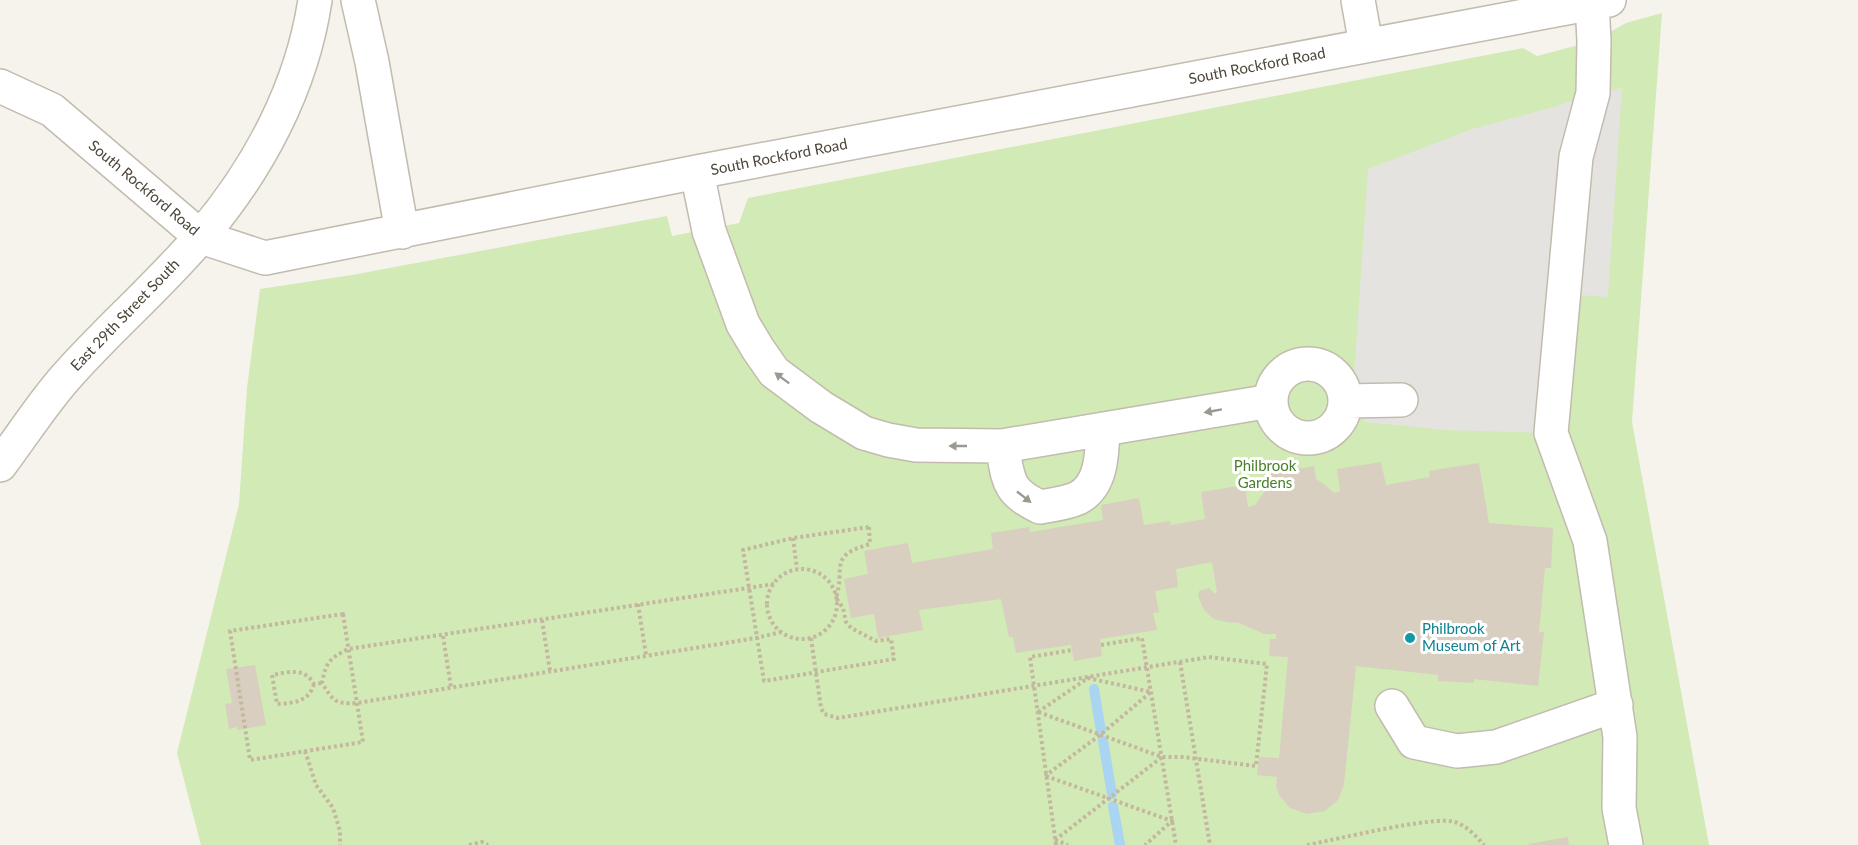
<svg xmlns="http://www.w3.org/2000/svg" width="1858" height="845" viewBox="0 0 1858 845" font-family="Lato,sans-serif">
<rect width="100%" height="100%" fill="#f6f3ec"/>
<path fill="#d2eab5" d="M1662 13 1632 422 1709 845H201L177 753 239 504 247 388 260 289 352 275 667 216 672 236 739 223 748 198 1523 48 1537 56 1594 41 1626 23Z"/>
<path fill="#e5e3e0" d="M1622 88 1608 297 1564 294 1551 433 1445 430 1364 422 1354 378 1368 169 1472 129 1554 107 1593 93Z"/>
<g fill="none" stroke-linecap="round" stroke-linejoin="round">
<path stroke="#a9d4f2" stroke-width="10" d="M1094 689 1101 731
M1103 741 1112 794
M1113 806 1120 845"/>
</g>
<path fill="#d8cfc1" d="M1381 462 1386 485 1430 477 1429 471 1479 463 1489 523 1553 528 1551 568H1545L1539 632H1544L1538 686 1474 679V683L1438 681V675L1356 666 1344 784 1338 800 1325 811 1307 814 1290 808 1279 795 1276 786 1277 777 1257 775 1259 757 1279 758 1288 657 1269 656 1270 639H1276V634H1264L1239 623 1226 622 1214 619 1204 610 1198 596 1199 591 1209 588 1214 593H1217L1212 562 1176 569 1178 587 1155 591 1159 612 1153 613 1157 630 1100 639 1102 656 1074 661 1071 645 1016 653 1013 637H1009L1001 599 919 610 923 630 878 638 874 614 851 618 844 579 868 574 864 551 908 543 912 563 993 549 991 533 1029 527 1030 532 1103 520 1101 505 1139 498 1144 525 1170 521 1171 525 1205 519 1201 492 1245 485 1248 507 1255 505 1267 488 1265 474 1314 466 1316 479 1325 485 1334 493 1340 491 1337 469Z
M255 665 266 725 237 730V727L229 729 225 704 232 703 226 669Z
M1568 837 1569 845H1529V844Z"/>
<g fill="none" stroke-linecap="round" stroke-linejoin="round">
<defs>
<path id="minor" d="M358 0 372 62 402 232
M1358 0 1366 45
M1592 3 1594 41 1593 93 1576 157 1551 433 1590 541 1620 737 1619 808 1626 845
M0 86 52 110 201 237 265 258 697 172 1609 0
M697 172 709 231 743 324 758 349 774 372 821 407 864 433 888 440 916 445 1002 446 1271 401
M1271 401a37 37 0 1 1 74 0a37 37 0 1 1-74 0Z
M1345 401 1401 400
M1002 446C1009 480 1006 491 1040 507 1052 505 1067 503 1078 498 1102 485 1102 454 1103 429
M0 465C22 436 42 404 66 377 109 328 160 285 202 235 259 168 302 87 315 0
M1392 706 1414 742 1457 751 1496 747 1616 705"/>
</defs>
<use href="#minor" stroke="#c2bbae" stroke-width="36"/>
<path stroke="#c4b79f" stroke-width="4" stroke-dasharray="3 3" stroke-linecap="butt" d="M869 527 870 544C827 556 846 567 836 598L843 608 846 622 851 628 876 641 891 639 894 659 764 681 743 550 793 538Z
M793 538 797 569
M767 604a35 35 0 1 1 70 0a35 35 0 1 1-70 0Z
M774 584 348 649C329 659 326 662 322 683 334 702 335 704 357 703L756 638 781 632
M638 604 646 655
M343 614 363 742 250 760 230 631Z
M542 620 550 671
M443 636 451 687
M811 638 821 708 824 714 838 718 1209 657 1267 664 1256 766 1183 757H1162L1038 712
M1101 645 1142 638 1176 845
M1180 662 1210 845
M314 684C309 702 293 703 277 704L272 675C289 672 304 667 314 684L322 683
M1038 712 1088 678 1151 692 1100 735 1045 776
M305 751 316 785 333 808 340 831V845
M1046 776 1172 821 1145 845
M1055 840 1162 757
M1055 840 1068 845
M469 845 482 842 488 845
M1056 845 1030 657 1072 650
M1307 845C1334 840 1435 815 1455 822 1467 826 1476 836 1484 845"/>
<use href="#minor" stroke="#fff" stroke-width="33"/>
</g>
<defs><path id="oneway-solid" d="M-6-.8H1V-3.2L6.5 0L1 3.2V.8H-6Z" transform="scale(1.5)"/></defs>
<g fill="#9c9892">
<use href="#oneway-solid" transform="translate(782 378) rotate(-143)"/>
<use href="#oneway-solid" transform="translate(1213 411) rotate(170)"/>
<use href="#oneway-solid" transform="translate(958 446) rotate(180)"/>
<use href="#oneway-solid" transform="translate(1024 497) rotate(38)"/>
</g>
<circle fill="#0f9aa8" stroke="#fff" stroke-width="2" cx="1410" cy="638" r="6"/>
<g text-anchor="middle" stroke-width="6" stroke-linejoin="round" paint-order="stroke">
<g font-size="15" fill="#4b4439" stroke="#fff">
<text transform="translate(1257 66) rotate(-11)" y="5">South Rockford Road</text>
<text transform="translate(779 157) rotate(-11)" y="5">South Rockford Road</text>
<text transform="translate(144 188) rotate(40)" y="5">South Rockford Road</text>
<text transform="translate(125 315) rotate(-46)" y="5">East 29th Street South</text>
</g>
<g font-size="15" fill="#4a7f2a" stroke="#fff">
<text x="1265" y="471">Philbrook<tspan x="1265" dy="17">Gardens</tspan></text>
</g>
<g font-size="15" fill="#0d838f" stroke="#fff" text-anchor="start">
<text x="1422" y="634">Philbrook<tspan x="1422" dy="17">Museum of Art</tspan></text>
</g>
</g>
</svg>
